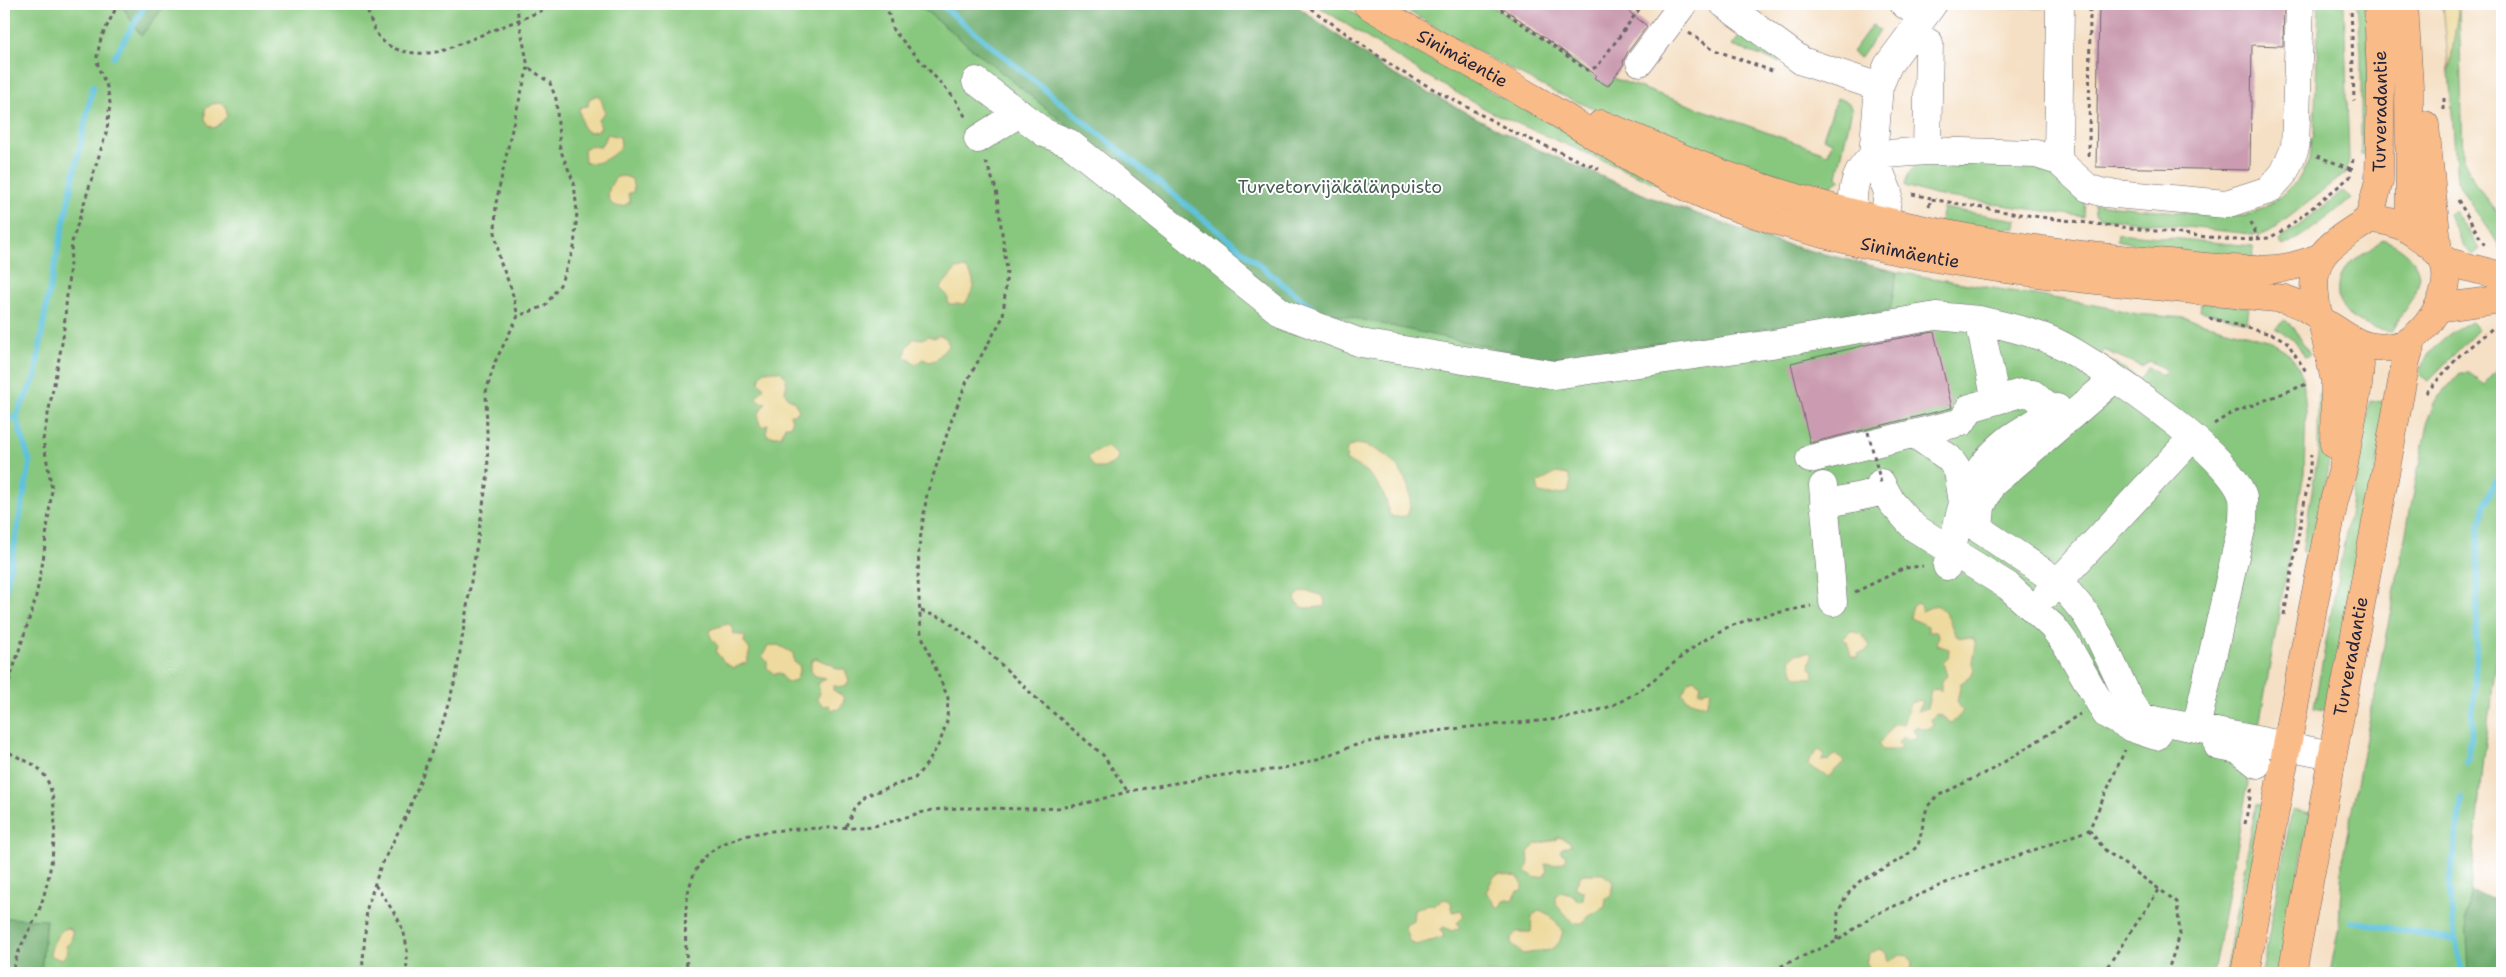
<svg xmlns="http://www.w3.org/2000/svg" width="2506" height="977" viewBox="0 0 2506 977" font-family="'Shantell Sans',sans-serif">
<rect width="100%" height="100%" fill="#fff"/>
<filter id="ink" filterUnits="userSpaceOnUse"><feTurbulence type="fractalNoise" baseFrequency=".02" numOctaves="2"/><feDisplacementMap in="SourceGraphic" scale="10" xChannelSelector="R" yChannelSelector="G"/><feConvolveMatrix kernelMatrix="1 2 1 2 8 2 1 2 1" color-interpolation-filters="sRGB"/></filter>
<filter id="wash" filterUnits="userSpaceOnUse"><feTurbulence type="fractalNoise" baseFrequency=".0096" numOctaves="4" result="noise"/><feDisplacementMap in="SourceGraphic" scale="20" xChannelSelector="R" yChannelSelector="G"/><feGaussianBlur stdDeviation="1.12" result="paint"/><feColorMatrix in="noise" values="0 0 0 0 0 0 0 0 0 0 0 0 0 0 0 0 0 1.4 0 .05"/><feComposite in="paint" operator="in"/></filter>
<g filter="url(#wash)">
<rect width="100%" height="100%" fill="#f5e0c5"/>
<path fill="#88c77e" stroke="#55745c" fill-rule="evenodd" d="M4 4H1294L1387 71 1530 146 1652 198 1779 243 1897 272 2106 307 2137 314 2185 318 2268 340 2286 351 2297 364 2303 378 2306 411 2304 473 2259 726 2254 730 2237 728 2230 764C2243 767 2248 770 2248 784L2213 973H4ZM2104 350 2141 366 2150 361 2166 370 2162 376 2148 367 2139 380 2101 353Z
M1315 4H1340L1399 43 1658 180 1657 184 1489 111 1420 72Z
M1396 4H1490L1608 86 1613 78 1828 154 1832 142 1823 138 1837 98 1848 102 1852 109 1837 176 1841 180 1829 187 1814 191 1702 155 1554 92 1478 52Z
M1962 4H2043V8L1962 6Z
M2319 4H2344L2349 159 2346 173 2275 228 2261 235 2100 218 2095 214 2094 204 2219 216H2245L2262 209 2284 194 2298 180 2309 161 2311 139 2314 136Z
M2357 4H2367L2371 156 2361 155V53Z
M2459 4 2463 159 2476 185 2502 217V253C2491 226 2468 207 2457 180L2449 72Z
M1872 25 1880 30 1860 58 1852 52Z
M1742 33 1780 60 1779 62 1732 46Z
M1922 162H2030L2046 169 2085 195 2084 217 1934 195 1905 186C1906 175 1912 168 1922 162Z
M2343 191 2351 198C2330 216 2308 234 2283 246L2279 241Z
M1943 208 2017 220 2016 228 1968 231 1939 225Z
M2454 211 2480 249 2473 255 2464 246 2448 214Z
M2118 233 2253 246 2254 259 2168 253 2117 240Z
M2382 239C2407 248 2430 269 2413 297 2406 309 2398 317 2393 331 2368 329 2334 317 2338 285 2339 279 2341 272 2346 267 2356 256 2372 252 2382 239Z
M2201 303 2249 307 2247 322 2200 311Z
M2285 320 2294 328 2310 355 2305 357 2296 342 2275 328Z
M2471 322 2478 330 2428 381 2419 374C2426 350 2448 332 2471 322Z
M2502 364V620L2483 757 2470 892 2502 899V973H2330L2339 926 2342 861 2428 419 2435 401 2460 373H2469L2484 384Z
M2327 391 2330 455 2312 554 2302 552 2318 454V395Z
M2370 400 2388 403 2331 711 2314 708Z
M2256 804 2268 806 2237 973H2225Z
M2292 809 2310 813 2280 973H2262Z"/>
<path fill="#6eac6d" stroke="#486754" d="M121 4H166L141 36Z
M917 4H1294L1387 71 1530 146 1652 198 1779 243 1897 272 1890 311 1545 359 1288 304Z
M2470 892 2502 899V973H2469L2466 917Z
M4 918 46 920 41 973H4Z"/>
<path fill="#eeda9e" stroke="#887e6c" d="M2443 4H2459L2449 72Z
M597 95 601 99 605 112 598 120 601 127 598 131 588 132 583 128 579 110 581 107 588 106 589 99Z
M220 103 226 108 227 116 219 125 214 128 209 126 205 119V109L212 104Z
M608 134 620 137 621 147C612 157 597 167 585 162L584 149 590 146 600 147Z
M624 176 632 179 634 191 628 194 630 202C610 216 600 193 617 177Z
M965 268C978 280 974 289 965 304H948V296L940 288 956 269Z
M940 335 946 338 949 345 936 360 929 362 923 359 916 364 905 357 907 347 914 338 923 339 928 336 934 338Z
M765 371H780C787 378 788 382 785 392L788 398 793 400 799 410 796 414H790L792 422 790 426H785L781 436H768L766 432 768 424 763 427 760 425C757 416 759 410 766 403L758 401 756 397 764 388 759 382 761 375Z
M1355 444C1387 445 1421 484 1407 516L1394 517 1389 514C1386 489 1370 469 1346 461L1347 448Z
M1107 447 1118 455 1117 461 1104 468H1095L1088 458 1094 452Z
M1557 473 1568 475 1571 481 1568 493 1550 495 1539 493 1537 483Z
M1308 591 1323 596 1325 602 1324 607 1304 608 1296 603 1295 597 1301 592Z
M1917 603 1920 605 1922 611 1936 605C1953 615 1951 634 1958 637 1963 639 1969 637 1974 639 1979 651 1970 659 1974 670L1971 677 1961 683 1957 702 1963 711 1951 723 1942 716 1936 714 1931 720 1933 725 1929 729H1922L1917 726 1913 729 1917 737 1914 740 1903 737 1898 743 1901 746 1899 750H1882L1879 744 1893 724H1903L1910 703 1920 700 1923 702 1918 711 1927 708 1931 691 1936 689 1941 691V682L1947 676 1943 663 1948 658 1949 649 1936 645 1938 636 1937 632H1928V626L1910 618 1912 606Z
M728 624 732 626 734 634 745 636 744 642 750 650 747 662 734 668 726 664 716 652 718 647C714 640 708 638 711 629Z
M1851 631 1861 634 1870 646 1865 652 1858 654V658L1851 656 1847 642 1843 639Z
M778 645 793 653 794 662 800 666 797 679 791 682 785 681 780 673 774 674 767 668V661L762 657 768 646Z
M1808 652 1812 655 1810 667 1814 672 1812 678C1793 677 1794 678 1790 659L1796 654Z
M815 658 831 664 837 669H845L849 682C843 690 841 686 833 686V690L843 696 844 701 839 709 832 710 829 705 824 706 817 699 820 693 818 684 826 678 815 676 811 671V661Z
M1693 679 1701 684 1699 692 1709 690 1711 692 1706 706 1686 699 1682 693 1689 681Z
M1819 750 1825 754 1821 761 1830 760 1833 756 1837 755 1844 762 1828 777 1808 765 1809 760Z
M1558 837 1569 841 1571 845 1562 848 1560 852 1565 855 1566 861 1553 865 1545 864 1547 872 1544 876 1536 878 1526 872 1529 862 1528 852 1536 844 1555 840Z
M1499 874 1518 877 1523 885 1522 891H1518L1513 899 1503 901 1502 907H1497L1486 892 1494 876Z
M1582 874H1603L1613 882 1611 895 1606 898 1605 907 1587 917 1583 923H1573C1567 915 1544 899 1561 892L1575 896 1576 900 1579 901 1583 899 1584 892 1576 888 1575 885Z
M1446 899 1451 902 1453 912 1460 910 1463 917 1457 923 1460 927 1452 931 1444 927 1441 929 1444 937C1441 938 1419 944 1416 945L1409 941 1404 925 1413 920 1414 910 1429 904 1435 906 1437 902Z
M1540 910 1551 916 1563 932 1559 943 1550 950 1523 954 1511 944V938L1516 932H1531L1532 916Z
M66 928 71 929 73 934 70 943 66 946 68 952 62 959 56 958 50 955C51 946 58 931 66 928Z
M1879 949 1886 953 1888 960H1892L1900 954 1907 955 1912 961 1911 973H1872L1866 963 1870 953Z"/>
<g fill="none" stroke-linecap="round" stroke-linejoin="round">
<path stroke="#5ec2dc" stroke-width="6" d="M940 4 1316 311
M114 57 146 4
M4 420 16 416 35 378 47 301 93 86
M4 599 30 463 16 416
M2467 763 2471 739 2476 657 2478 531 2487 499 2502 468
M2462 798 2449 884 2455 940 2463 973
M2351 921 2455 940"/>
</g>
<g id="blocks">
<path fill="#cb9cb1" d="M1498 4H1634L1628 11 1647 26 1627 53 1623 62 1624 64 1608 86 1594 78 1596 75Z
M2099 4H2284L2283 46 2252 45 2250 170 2096 167Z
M1934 332 1952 408 1810 443 1791 363 1878 342Z"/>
</g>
</g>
<g filter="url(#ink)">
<use href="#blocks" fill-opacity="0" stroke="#6c646b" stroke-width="1"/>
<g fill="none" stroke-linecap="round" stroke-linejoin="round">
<defs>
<path id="minor" d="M1724 4 1802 61 1879 87
M1904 4 1923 17
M1933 4 1888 65 1879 87 1873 155 1888 192 1884 221 1859 242C1854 221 1848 194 1859 173 1862 167 1869 160 1873 155L1927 151 2036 154 2058 161 2088 188 2104 193 2226 204 2269 190 2284 173 2295 148 2300 4
M1912 33 1929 43 1927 151
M1640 62 1683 4
M976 81 1045 133 1069 143 1282 313 1361 343 1555 375 1772 344 1936 316 1979 320
M978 139 1019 113
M2058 161 2060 4
M2114 379 1991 485 1981 507 1979 529 2061 584 2085 613 2100 638 2132 706 2143 718 2196 728
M1995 396 1979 320C2005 326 2034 332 2059 344 2099 364 2233 455 2243 498 2244 505 2243 514 2243 521L2196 728 2332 755
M1916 435 1949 458 1958 471 1963 503
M1810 459 1962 422 1970 408 2021 393 2033 394 2053 412
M1881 483 1892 503 1915 528 2008 586 2053 627 2068 647 2106 714 2129 727 2156 736
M1823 486 1833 602
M1824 504 1885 491
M1947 566C1963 511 1959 480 2008 440 2023 428 2042 421 2057 408
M2047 594 2192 438
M2218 746 2239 750 2257 764"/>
<g id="major">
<path id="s1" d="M1367 4C1422 38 1479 66 1534 99 1596 135 1656 177 1724 203 1898 268 2101 280 2285 299L2301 305 2317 315"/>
<path d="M2404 4 2409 87 2410 230"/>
<path d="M1601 124C1646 141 1689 163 1734 178 1871 225 2013 251 2157 262 2196 265 2255 275 2293 266 2301 264 2310 261 2318 258"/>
<path d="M2425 125 2438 253"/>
<path d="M2369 219C2388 220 2402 224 2418 236 2427 242 2440 251 2444 262 2453 289 2433 323 2412 339 2401 348 2382 349 2368 346 2352 343 2337 329 2322 321 2316 313 2316 305 2315 295 2309 251 2337 242 2369 219Z"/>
<path id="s2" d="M2369 219 2379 181 2381 78 2378 4"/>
<path d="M2444 261 2502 276"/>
<path d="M2438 308 2502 299"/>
<path d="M2322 321 2335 381 2334 444"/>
<path d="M2245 973 2305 648 2334 501 2343 469 2358 385 2360 365 2352 340"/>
<path id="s3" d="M2292 973 2406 361 2412 340"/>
</g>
</defs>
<use href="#minor" stroke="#6c646b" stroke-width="29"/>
<use href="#major" stroke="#6c646b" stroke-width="29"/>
<path stroke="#6c646b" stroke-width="3" stroke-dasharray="4 4" stroke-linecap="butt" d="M365 4C369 14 372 28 379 37 394 55 421 55 442 51L558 4
M516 4 528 67 514 120 496 203 495 232 500 261 511 288 518 316
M886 4 893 30 955 99 966 118
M1304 4 1400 71 1513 132 1599 169
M1494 4 1587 70 1597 67 1643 4
M2351 4 2354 101
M1689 33 1715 50 1772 71
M2444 98V110
M2089 156 2090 4
M2317 156 2351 169
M1912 194 1931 198
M2458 200 2485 246
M1929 206 1931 199 2018 214 2087 223 2234 240 2269 238 2287 228 2350 177 2353 159
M2251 222 2258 239
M2209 318 2275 335 2287 342 2307 373
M2426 393 2460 355 2494 327
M2214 424 2230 414 2309 383
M1855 592 1905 568 1923 566
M921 611 945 619 989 653 1036 698 1103 755 1128 792
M2284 615 2309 477 2311 454
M4 697 35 601 43 561 52 489 43 440 63 338 72 242 107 130 110 103 107 87 98 67 97 56 101 38 118 4
M4 747C11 758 33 760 42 772 66 802 51 880 38 913 29 933 15 952 13 973
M2245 824 2252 786
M846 826 854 808 865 796 915 778 929 761 940 742 947 721 948 698 921 634 918 580 919 547 927 494 952 419 967 381 1003 317 1007 270 996 189 986 162
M2089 830 2106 851 2177 902 2180 935 2169 967 2170 973
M375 885C398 918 411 931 406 973
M1837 940 1838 913 1846 896 1860 881 1903 858 1918 846 1927 807 1937 796 1993 769 2080 714
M362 973 367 908 380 868 408 812 442 725 456 677 488 473 486 392 495 362 518 316 545 306 560 285 574 248 577 212 574 183 560 149 556 99 550 83 528 67
M687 973C686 931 676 868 721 845 760 824 828 830 872 826 893 823 913 813 934 810 975 805 1016 811 1056 808 1082 806 1106 797 1131 791 1154 786 1177 783 1200 779 1234 772 1268 773 1301 764 1324 758 1345 747 1368 742 1408 735 1448 729 1489 725 1524 722 1562 721 1596 711 1644 698 1672 658 1713 635 1743 617 1778 613 1811 606
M1766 973 1837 941 1872 916 1957 878 2089 830 2125 750
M2103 973 2159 890"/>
<use href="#minor" stroke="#fff" stroke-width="28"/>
<use href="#major" stroke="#f9bc89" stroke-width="28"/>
<path stroke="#6c646b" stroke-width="3" stroke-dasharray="4 4" stroke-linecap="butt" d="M1868 432 1881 483"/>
</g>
</g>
<g text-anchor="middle" stroke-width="4" stroke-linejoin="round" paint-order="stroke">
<g font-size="18" fill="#22223b" stroke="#fff">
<text dy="6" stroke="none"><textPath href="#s1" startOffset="110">Sinimäentie</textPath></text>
<text dy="6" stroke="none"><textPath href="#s2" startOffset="109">Turveradantie</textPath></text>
<text dy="6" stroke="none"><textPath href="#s1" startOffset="602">Sinimäentie</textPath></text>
<text dy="6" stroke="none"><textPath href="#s3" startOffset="322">Turveradantie</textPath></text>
</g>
<g font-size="18" fill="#465c52" stroke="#fff">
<text x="1340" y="193">Turvetorvijäkälänpuisto</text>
</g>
</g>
<rect width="2506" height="977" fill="none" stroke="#fff" stroke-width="20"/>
</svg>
